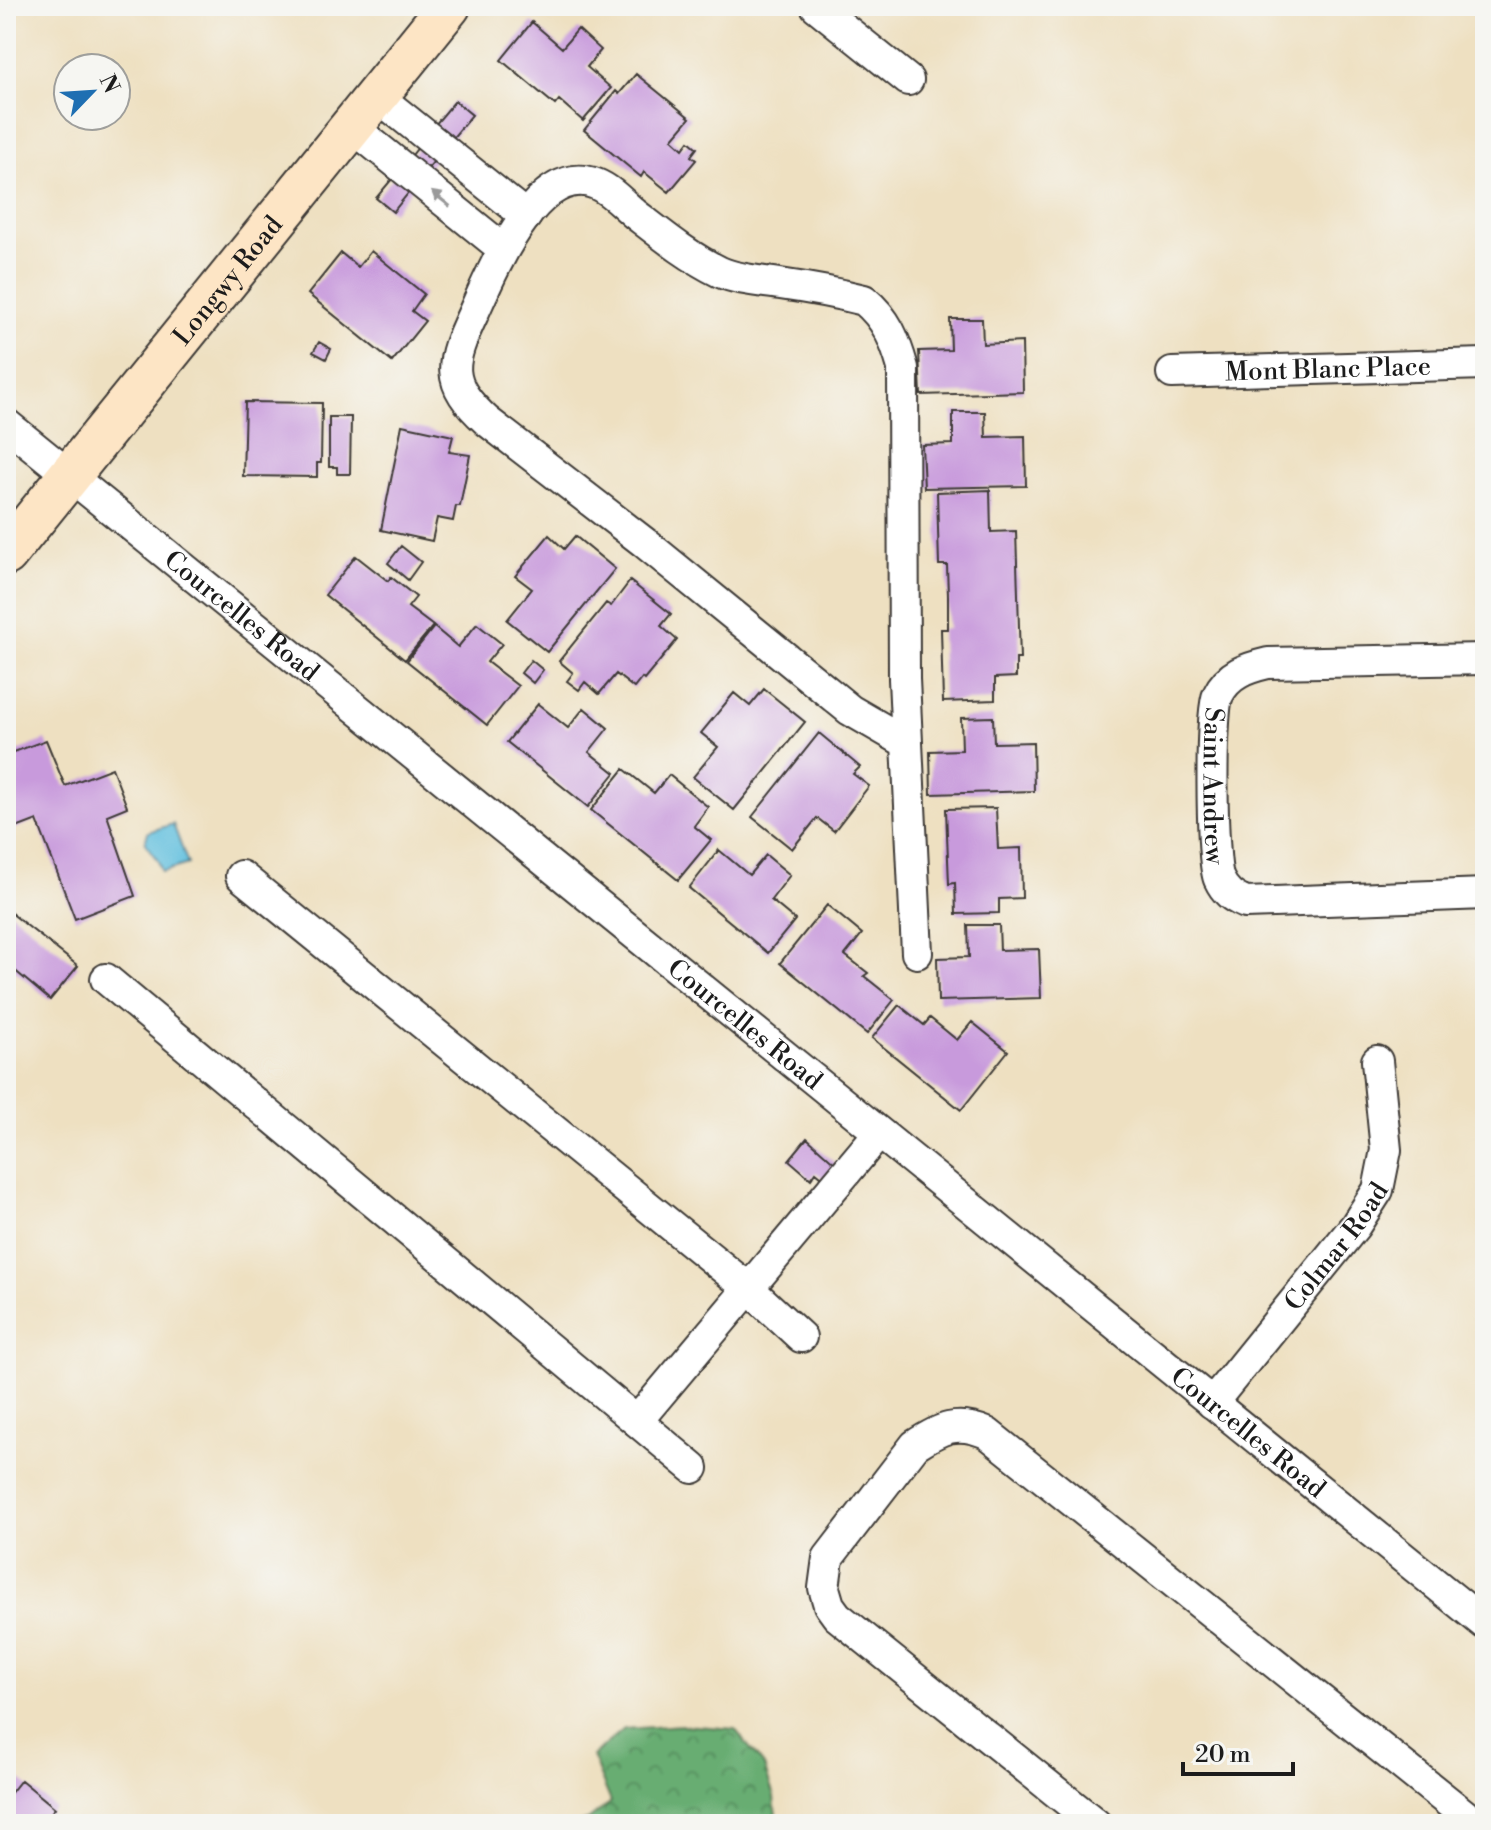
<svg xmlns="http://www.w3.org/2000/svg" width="1491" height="1830" viewBox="0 0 1491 1830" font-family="'Libre Bodoni',serif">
<defs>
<pattern id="forest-crowns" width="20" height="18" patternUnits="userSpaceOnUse" patternTransform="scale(2)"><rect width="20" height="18" fill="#68ad72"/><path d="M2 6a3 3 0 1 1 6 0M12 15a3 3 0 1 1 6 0" fill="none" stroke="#558c5d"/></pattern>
</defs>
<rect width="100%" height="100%" fill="#f6f6f2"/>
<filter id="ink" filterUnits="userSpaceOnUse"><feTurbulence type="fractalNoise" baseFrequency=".0125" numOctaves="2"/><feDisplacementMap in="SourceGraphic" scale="16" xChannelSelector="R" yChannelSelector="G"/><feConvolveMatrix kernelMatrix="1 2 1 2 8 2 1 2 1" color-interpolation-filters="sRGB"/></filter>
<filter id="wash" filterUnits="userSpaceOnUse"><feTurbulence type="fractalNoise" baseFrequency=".006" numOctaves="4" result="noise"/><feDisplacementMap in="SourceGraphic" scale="32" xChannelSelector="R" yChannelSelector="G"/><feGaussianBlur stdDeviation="1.8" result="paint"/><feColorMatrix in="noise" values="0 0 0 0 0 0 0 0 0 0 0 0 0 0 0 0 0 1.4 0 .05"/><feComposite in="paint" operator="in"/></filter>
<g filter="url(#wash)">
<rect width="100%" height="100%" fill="#eee0c1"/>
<path fill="url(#forest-crowns)" stroke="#426447" stroke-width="2" d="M683 1725 735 1729 764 1766 774 1797 777 1824H575L588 1820 611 1802 592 1756 624 1729Z"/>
<path fill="#60bfde" stroke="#3e6e7d" stroke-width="2" d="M173 824 188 864 162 872 158 861 145 843 148 832Z"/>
<g id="blocks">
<path fill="#c89adc" d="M532 22 562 48 578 29 601 50 587 67 611 88 583 121 559 100 555 105 501 60Z
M636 74 690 118 672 139 683 149 689 141 697 148 691 156 696 160 669 192 644 172 641 177 584 130 616 91 619 94Z
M455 101 472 115 451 140 434 126Z
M423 141 439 155 425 172 409 159Z
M397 173 413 187 393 212 376 198Z
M371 251 424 294 412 311 425 321 392 362 308 294 341 253 358 267Z
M950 319H982L983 344 1022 342 1023 392 921 395 919 351 951 350Z
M319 342 331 349 326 359 313 352Z
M245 402 322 403 321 463H317V477L243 476Z
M953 412H985L986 437 1025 436 1026 486 924 488 922 445 953 444Z
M329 417H351L350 474H337V467H329Z
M402 425 453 436 449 452 470 455 460 506H456L453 521 437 518 432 541 381 530Z
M990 490 991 532 1016 531 1020 659H1016V677L995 678V700L943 702 941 629H948V596L947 565H939L937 492Z
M549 535 564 549 575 536 615 569 547 652 507 620 532 589 515 576Z
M401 546 421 562 408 580 388 563Z
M356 556 388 581 391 577 416 597 408 607 433 626 405 660 325 595Z
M630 581 671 614 661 626 677 640 644 680 642 678 634 688 616 674 599 694 585 682 579 690 567 681 573 673 559 661 606 603 611 606Z
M477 624 502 644 487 662 518 686 487 725 407 661 434 627 458 647Z
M531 660 543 670 533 683 521 673Z
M764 689 805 722 734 810 693 777 718 747 701 733 734 693 750 706Z
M538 704 568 728 584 708 608 728 589 752 615 773 588 807 507 742Z
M993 717 994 743 1033 742 1034 791 931 794 930 751 962 750 961 718Z
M819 733 860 767 853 774 869 786 834 831 817 818 792 849 752 817Z
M46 740 65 786 112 768 127 807 107 815 135 896 75 919 37 820 6 832V755Z
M624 769 654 793 669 775 708 807 694 826 711 840 678 880 591 810Z
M996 808 998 849 1021 848 1022 898 999 899V913L956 914 955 883 949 884 946 809Z
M719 850 749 875 766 855 790 875 771 900 795 920 768 953 689 888Z
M827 905 862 934 845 955 868 973 864 976 894 1000 867 1034 780 963Z
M6 909 78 966 50 1000 6 963Z
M968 925H999L1000 950 1039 949 1041 998 938 1001 937 958 969 957Z
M899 1005 924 1025 930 1018 957 1040 972 1022 1008 1051 961 1110 872 1038Z
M807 1138 838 1166 826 1180 816 1172 811 1179 789 1160Z
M21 1780 55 1808 42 1824H6V1799Z"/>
</g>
</g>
<g filter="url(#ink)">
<use href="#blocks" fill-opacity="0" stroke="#3c3935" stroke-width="2"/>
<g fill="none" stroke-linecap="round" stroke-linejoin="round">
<defs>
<g id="street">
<path d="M816 6 908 80"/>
<path d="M377 96 526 216"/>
<path d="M351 126 502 248"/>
<path id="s1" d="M1172 373 1485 364"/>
<path id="s2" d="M6 424 1485 1624"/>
<path id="s3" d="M1485 659 1268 663C1247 668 1228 674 1218 695 1210 713 1211 860 1219 879 1225 892 1232 897 1245 903L1485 894"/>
<path d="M907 743 850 710 645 543 487 421C444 382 450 363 473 314 491 274 537 160 596 184 611 190 623 204 635 214 662 235 689 257 720 272 738 280 760 281 780 284 808 288 836 293 864 300 887 319 895 340 903 368L904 679 917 953"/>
<path d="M241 876 748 1288 801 1337"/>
<path d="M106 979 693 1468"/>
<path id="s4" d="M1212 1403 1355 1226 1378 1190 1386 1150 1377 1061"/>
<path d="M637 1421 879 1133"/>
<path d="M1096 1824 837 1616 829 1605 824 1588 828 1558 915 1445C941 1428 957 1420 987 1433L1476 1824"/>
</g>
<g id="secondary">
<path id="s5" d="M6 554 449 6"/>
</g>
</defs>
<use href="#street" stroke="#3c3935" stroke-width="34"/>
<use href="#secondary" stroke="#3c3935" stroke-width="46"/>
<use href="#street" stroke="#fff" stroke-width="30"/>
<use href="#secondary" stroke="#fde5c5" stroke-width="42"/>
</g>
<defs><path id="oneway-solid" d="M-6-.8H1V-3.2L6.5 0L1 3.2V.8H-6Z" transform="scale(2)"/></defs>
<use fill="#999" href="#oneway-solid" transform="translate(441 199) rotate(-141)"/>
</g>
<g text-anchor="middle" stroke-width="8" stroke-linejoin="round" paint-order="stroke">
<g font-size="26" fill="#1c1c1c" stroke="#f6f6f2">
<text dy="9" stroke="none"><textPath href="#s5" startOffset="352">Longwy Road</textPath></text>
<text dy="9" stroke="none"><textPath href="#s1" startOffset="156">Mont Blanc Place</textPath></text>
<text dy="9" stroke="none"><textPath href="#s2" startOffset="304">Courcelles Road</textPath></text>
<text dy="9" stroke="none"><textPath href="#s3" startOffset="370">Saint Andrew</textPath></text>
<text dy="9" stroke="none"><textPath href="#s2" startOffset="952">Courcelles Road</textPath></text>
<text dy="9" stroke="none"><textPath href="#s4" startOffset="200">Colmar Road</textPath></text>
<text dy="9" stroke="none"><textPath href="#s2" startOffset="1600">Courcelles Road</textPath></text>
</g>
</g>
<rect width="1491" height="1830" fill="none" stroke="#f6f6f2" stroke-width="32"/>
<g transform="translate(92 92) rotate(65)"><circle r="38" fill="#f6f6f2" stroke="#9f9f9c" stroke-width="2"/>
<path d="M0-6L14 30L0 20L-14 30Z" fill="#1f6fb2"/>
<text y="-12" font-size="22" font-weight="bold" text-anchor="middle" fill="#1c1c1c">N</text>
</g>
<path d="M1183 1762v12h110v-12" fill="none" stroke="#1c1c1c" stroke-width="4"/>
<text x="1195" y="1762" font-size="24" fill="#1c1c1c" stroke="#f6f6f2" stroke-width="6" paint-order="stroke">20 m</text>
</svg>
